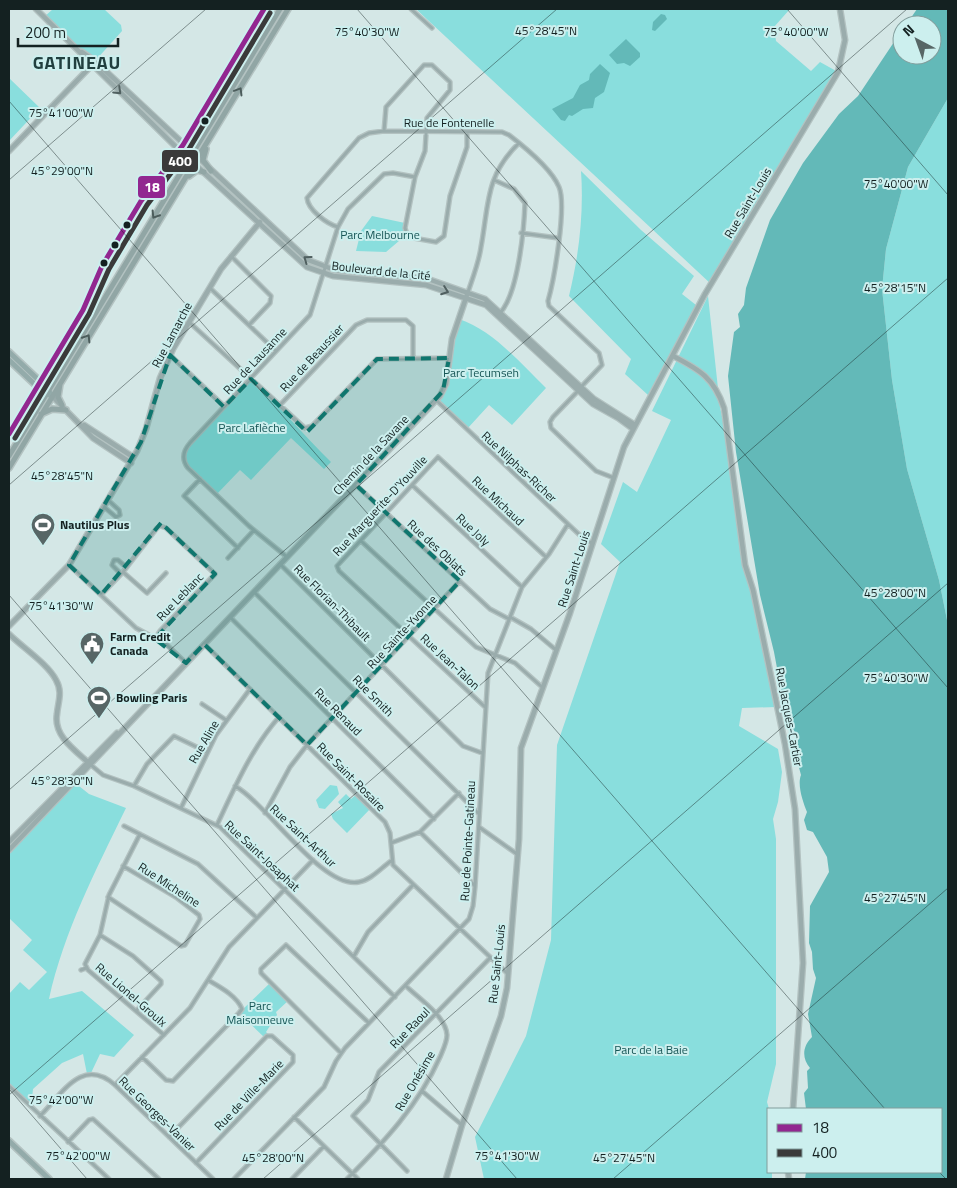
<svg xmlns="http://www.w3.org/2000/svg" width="957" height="1188" viewBox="0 0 957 1188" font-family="'Titillium Web',sans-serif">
<rect width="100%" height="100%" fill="#d4e7e6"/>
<path fill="#89dedd" d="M53 9H104L121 25 122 31 95 61 77 48 44 17Z
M416 9H790L774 27 776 41 811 71 820 62 838 72 711 284Z
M9 78 40 108 9 141Z
M948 98V625L939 580 907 469 892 380 882 289 886 249 908 167Z
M581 171 641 230 694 276 682 294 696 305 648 395 625 374 631 359 569 296C579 255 584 213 581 171Z
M372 216 405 223 406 235 386 252 356 251 361 231Z
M708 296 720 407 728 445 730 476 743 564 751 592 776 707 742 708 739 726 778 749 782 772 778 802 773 819 776 839V1064L767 1102 769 1109 768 1172H772V1179H484L475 1137 526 1036 551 940 557 745 620 562 601 544 623 482 637 492 671 420 652 411Z
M459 319C494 331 520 363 546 388L512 425 489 405 467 429 436 400 443 391Z
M251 379C280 406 303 435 331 462L324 469 291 438 251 480 240 470 216 495 184 462 186 447Z
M74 782 89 794 126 808C96 870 64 931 49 999L82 991 134 1035 114 1057 100 1054 91 1073 87 1074 83 1054 62 1063 33 1089 31 1108 9 1086V994L20 982 29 990 47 972 23 950 32 940 9 918V850Z
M330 785 337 786 339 794 325 809 319 808 316 800Z
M346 794 351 799 357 794 371 808 347 833 333 819 331 814 343 808 338 802Z
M271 982 289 1000 276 1012 277 1015 266 1032 269 1035 265 1038 239 1013Z"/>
<path fill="#63b9b8" d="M917 9H948V98L908 167 886 249 882 289 892 380 907 469 939 580 948 625V1179H805L806 1172H941V1109H806L804 1093 808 1088 807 1071 810 1068C802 1058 802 1047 812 1037L808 1014 816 978 813 969 812 952 809 943 810 906 829 872 827 857 813 832 807 830 804 820 807 812C803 802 797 785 801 775L797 760 798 738 786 716 774 652 760 595 736 452 728 376 734 332 740 327 738 314 744 305 746 288 770 220 803 163 839 114 858 96 902 30V55H932V25H906Z
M661 14 665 15 667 19 655 31 652 30 653 22Z
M626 39 640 53V57L630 66 624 63 617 64 609 55Z
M600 64 610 73 604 92 595 98 593 108 583 109 572 116 569 115 565 121 561 120 552 109 573 98 580 85 589 80 590 74Z"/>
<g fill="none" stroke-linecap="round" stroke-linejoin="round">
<defs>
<path id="minor" d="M411 9 432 28
M384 131 386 107 424 65H432L450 82V90L427 118 425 151 415 177 405 228 408 237 436 242 444 236 450 196 467 147V132
M494 180 514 189 525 203C524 230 518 294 500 313
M338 227C327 224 308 210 307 198L359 138 369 133 384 131 502 132 509 135C526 148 551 168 559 187 567 206 554 280 548 301L549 306 599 353 602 365 581 387
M521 233 558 238
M231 256 271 296 270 303 249 325
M210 288 276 351
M468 292C473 277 479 262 481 247 489 204 485 176 519 143
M189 322 305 428 312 426 377 359 449 358
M170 355 224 406
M578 391 553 417 550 422 551 428 596 471 614 478
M436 400 585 540 592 543
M280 405 356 325 367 320H406L413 326V358
M200 479 184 496 238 548
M356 485 490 609 509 619
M412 485 522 587
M104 507 116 517 120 515 119 510 108 500
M361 541 476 647 515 663 542 687
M287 557 249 526 188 468C181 459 183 451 190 443L310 315 338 227 348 209 384 174 393 173 415 177
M228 558 254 530
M280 564 463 746 482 753
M69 565 136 628 167 645 186 663
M123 572 147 593 166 573
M121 574 112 565 114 560H118L126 567
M254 592 478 813
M101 595 123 572 157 528 160 526 166 528 215 574 160 631 155 639
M230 617 434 819
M510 617 531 629 556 650
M204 644 385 822 390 833 393 865 507 973
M202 704 226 720
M485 707 339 571 337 566 438 457 546 557
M91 765 103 775 134 786 220 827 395 997
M134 786 147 764 174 736 207 752
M235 786C267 804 323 890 359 882 371 880 381 868 391 861
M181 808 216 735 250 689
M265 813 290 767 307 745 460 581
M217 825C235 787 251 749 279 717
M124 826 198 864 257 918
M479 827 517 854
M420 832 475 886
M140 834 109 895 100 935 85 964 88 970 164 1035
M391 843 420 832 459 793
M108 897 181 946 185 945 200 919 199 915 177 898 123 866
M100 935 133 956 161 981V984L137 1010
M354 956 368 932 413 885
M81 970 86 968
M341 1053 261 973V969L286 945 369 1023
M142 1057 166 1080 173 1081 239 1013 242 1009C237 996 220 987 208 980
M115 1085 190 1008 229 947 313 860
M9 1086 109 1179
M422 1091 462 1125
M40 1116C62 1094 82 1056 115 1085L213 1179
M294 1117 358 1179
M169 1137 267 1036H272L293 1055V1062L196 1163
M68 1142 89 1120 93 1119 159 1179
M407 1171 353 1116 368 1100 379 1072 490 958
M234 1179 324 1087 336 1061 345 1048 469 919 473 906 475 887 488 673 522 587 549 554 568 524
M292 1179 324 1146
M347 1179C384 1142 418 1106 440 1057 443 1050 447 1042 447 1035 446 1016 418 998 406 986"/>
<path id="tertiary" d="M36 9 177 148 307 267 333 276 426 285 486 305 593 404 618 418 633 429
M82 52 95 61 308 260 335 270 428 279 485 299 594 399 635 425
M9 151 93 64
M673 356C700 370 714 378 724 408L745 565 753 590 785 744 795 809 803 963 793 1109
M51 395 93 438 131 463
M84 425 133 457
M9 626 69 565 137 451 146 429 160 378 173 349 221 269 260 222
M9 634C22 647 48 664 56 680 63 692 58 702 57 714 53 736 76 751 90 764
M9 842 117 733
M9 850 440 396 446 384 452 339 468 292
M788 1172 789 1179
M446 1179 462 1125 501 1016 507 988 519 839 521 748 570 613 624 447 705 294 838 72 845 40 840 9"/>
<path id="secondary" d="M9 352 48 389 51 395
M9 360 45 394 50 395
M9 1141 49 1179"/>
<path id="primary" d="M206 149 203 160 211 171
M189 176 197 170 204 172
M40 382 47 383 53 380
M60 384 58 397 62 405
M41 414 52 409 66 410
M9 456 280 9
M9 468 288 9"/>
</defs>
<use href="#minor" stroke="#b3c2c1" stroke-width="5.5"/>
<use href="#tertiary" stroke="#b3c2c1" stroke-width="7"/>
<use href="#secondary" stroke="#b3c2c1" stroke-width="8"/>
<use href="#primary" stroke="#b3c2c1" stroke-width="8"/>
<use href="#minor" stroke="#9aacac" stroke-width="3"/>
<use href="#tertiary" stroke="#9aacac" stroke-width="4.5"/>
<use href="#secondary" stroke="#93abaa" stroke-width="5"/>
<use href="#primary" stroke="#91a6a5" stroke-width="5"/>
<defs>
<path id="bus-1" d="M9 434 83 310 102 266 141 201 183 145 264 9"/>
<path id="bus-2" d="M15 438 89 314 109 269 147 205 189 149 270 13"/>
</defs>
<use href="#bus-1" stroke="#ccefee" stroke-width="9"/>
<use href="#bus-2" stroke="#ccefee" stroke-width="9"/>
<use href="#bus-1" stroke="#922790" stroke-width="5"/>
<use href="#bus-2" stroke="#3a3a3a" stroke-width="5"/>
</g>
<defs><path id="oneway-chevron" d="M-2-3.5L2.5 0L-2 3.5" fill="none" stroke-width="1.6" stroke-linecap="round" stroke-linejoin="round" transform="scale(1.25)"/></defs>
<g stroke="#506060">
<use href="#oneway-chevron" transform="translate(118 91) rotate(44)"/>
<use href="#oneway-chevron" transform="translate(307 259) rotate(-144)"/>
<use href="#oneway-chevron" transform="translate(445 291) rotate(20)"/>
</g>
<g stroke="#4c5d5c">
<use href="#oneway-chevron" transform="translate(239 91) rotate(-59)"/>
<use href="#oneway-chevron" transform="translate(155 215) rotate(122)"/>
<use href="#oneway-chevron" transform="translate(87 338) rotate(-58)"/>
</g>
<path fill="#0f766e" fill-opacity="0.2" stroke="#0f766e" stroke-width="4" stroke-dasharray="10 6" stroke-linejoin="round" d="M170 355 224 407 251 379 307 432 377 359 449 358 443 391 356 485 460 581 307 745 204 644 186 663 155 639 215 574 161 523 101 595 69 565 141 442Z"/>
<path fill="none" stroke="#142121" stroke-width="1" stroke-opacity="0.45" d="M357 9 948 688M787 9 948 195M9 101 885 1109M9 180 206 9M9 485 557 9M9 595 517 1179M9 790 907 9M9 1089 87 1179M9 1095 948 278M939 1172 946 1179M263 1179 948 583M613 1179 948 888"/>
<defs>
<symbol id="stadium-pin" viewBox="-11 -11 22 30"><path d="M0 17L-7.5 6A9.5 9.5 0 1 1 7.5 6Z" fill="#576666" stroke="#ccefee"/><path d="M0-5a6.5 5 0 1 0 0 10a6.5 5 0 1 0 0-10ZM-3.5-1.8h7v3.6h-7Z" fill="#fff"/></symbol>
<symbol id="civic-pin" viewBox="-11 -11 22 30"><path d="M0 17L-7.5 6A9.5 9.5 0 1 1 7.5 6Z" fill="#576666" stroke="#ccefee"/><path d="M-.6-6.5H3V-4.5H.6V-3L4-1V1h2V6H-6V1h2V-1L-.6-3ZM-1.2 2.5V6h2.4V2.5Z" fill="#fff"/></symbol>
</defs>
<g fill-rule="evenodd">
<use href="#stadium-pin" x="29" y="511" width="28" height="38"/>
<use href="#civic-pin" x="78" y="630" width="28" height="38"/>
<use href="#stadium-pin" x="85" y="684" width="28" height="38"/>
</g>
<g fill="#142121" stroke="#ccefee" stroke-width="2">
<circle cx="205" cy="121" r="4.5"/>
<circle cx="127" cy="225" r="4.5"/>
<circle cx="115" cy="245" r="4.5"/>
<circle cx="104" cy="263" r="4.5"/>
</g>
<g text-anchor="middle" stroke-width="4" stroke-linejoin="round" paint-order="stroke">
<g font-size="12" fill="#142121" stroke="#ccefee">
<text x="449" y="127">Rue de Fontenelle</text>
<text transform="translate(748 203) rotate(-59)" y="4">Rue Saint-Louis</text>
<text transform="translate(381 271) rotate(6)" y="4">Boulevard de la Cité</text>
<text transform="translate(172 335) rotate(-62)" y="4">Rue Lamarche</text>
<text transform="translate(312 358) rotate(-47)" y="4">Rue de Beaussier</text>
<text transform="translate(255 361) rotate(-47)" y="4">Rue de Lausanne</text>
<text transform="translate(371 455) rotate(-47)" y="4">Chemin de la Savane</text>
<text transform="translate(519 467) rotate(43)" y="4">Rue Nilphas-Richer</text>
<text transform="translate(498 501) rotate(43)" y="4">Rue Michaud</text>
<text transform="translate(380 506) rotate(-47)" y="4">Rue Marguerite-D'Youville</text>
<text transform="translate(473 530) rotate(43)" y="4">Rue Joly</text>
<text transform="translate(437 548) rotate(43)" y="4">Rue des Oblats</text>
<text transform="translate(574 569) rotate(-72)" y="4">Rue Saint-Louis</text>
<text transform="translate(180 597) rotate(-46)" y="4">Rue Leblanc</text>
<text transform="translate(332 603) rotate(45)" y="4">Rue Florian-Thibault</text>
<text transform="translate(402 632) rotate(-47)" y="4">Rue Sainte-Yvonne</text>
<text transform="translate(450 662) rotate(43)" y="4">Rue Jean-Talon</text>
<text transform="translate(373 696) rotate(45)" y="4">Rue Smith</text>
<text transform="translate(338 712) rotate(45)" y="4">Rue Renaud</text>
<text transform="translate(789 717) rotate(79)" y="4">Rue Jacques-Cartier</text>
<text transform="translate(204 742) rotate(-60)" y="4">Rue Aline</text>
<text transform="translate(351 777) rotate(45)" y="4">Rue Saint-Rosaire</text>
<text transform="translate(303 836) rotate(43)" y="4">Rue Saint-Arthur</text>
<text transform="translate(468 841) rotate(-87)" y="4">Rue de Pointe-Gatineau</text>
<text transform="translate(262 856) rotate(43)" y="4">Rue Saint-Josaphat</text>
<text transform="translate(169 885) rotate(33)" y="4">Rue Micheline</text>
<text transform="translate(497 964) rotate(-84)" y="4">Rue Saint-Louis</text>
<text transform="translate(131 995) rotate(41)" y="4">Rue Lionel-Groulx</text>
<text transform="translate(410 1028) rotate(-46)" y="4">Rue Raoul</text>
<text transform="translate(415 1081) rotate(-60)" y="4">Rue Onésime</text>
<text transform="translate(249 1095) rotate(-46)" y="4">Rue de Ville-Marie</text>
<text transform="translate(157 1114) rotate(44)" y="4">Rue Georges-Vanier</text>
</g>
<g font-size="12" fill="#155454" stroke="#ccefee">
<text x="380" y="239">Parc Melbourne</text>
<text x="481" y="377">Parc Tecumseh</text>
<text x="252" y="432">Parc Laflèche</text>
<text x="260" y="1010">Parc<tspan x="260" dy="14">Maisonneuve</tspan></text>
<text x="651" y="1054">Parc de la Baie</text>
</g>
<g font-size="12" font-weight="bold" fill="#142121" stroke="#ccefee" text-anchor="start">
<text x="60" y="529">Nautilus Plus</text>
<text x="110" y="641">Farm Credit<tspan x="110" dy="14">Canada</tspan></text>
<text x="116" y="702">Bowling Paris</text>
</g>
<g font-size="18" font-weight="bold" letter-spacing="1" fill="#213f3f" stroke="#ccefee">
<text x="77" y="69">GATINEAU</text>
</g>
</g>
<g font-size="12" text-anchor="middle" fill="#142121" stroke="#ccefee" stroke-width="4" stroke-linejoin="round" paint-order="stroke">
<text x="546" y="35">45°28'45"N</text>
<text x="367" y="36">75°40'30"W</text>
<text x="796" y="36">75°40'00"W</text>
<text x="61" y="117">75°41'00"W</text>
<text x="62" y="175">45°29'00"N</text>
<text x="896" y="188">75°40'00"W</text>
<text x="895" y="292">45°28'15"N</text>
<text x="62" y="480">45°28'45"N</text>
<text x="895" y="597">45°28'00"N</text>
<text x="61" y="610">75°41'30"W</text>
<text x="896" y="682">75°40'30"W</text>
<text x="62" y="785">45°28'30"N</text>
<text x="895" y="902">45°27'45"N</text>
<text x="61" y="1104">75°42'00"W</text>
<text x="78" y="1160">75°42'00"W</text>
<text x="507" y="1160">75°41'30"W</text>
<text x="273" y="1162">45°28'00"N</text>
<text x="624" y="1162">45°27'45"N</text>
</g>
<g stroke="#ccefee" stroke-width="2">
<rect x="161" y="149" width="38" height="24" rx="5" fill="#3a3a3a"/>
<rect x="137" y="175" width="29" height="24" rx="5" fill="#922790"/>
</g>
<g font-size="14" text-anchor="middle" font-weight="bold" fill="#fff">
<text x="180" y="166">400</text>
<text x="152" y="192">18</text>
</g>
<rect width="957" height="1188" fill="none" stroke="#142121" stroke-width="20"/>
<rect x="767" y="1108" width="175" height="65" fill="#ccefee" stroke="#829d9c"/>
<rect x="777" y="1124" width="25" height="8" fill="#922790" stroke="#829d9c"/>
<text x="812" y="1133" font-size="15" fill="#142121">18</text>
<rect x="777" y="1149" width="25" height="8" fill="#3a3a3a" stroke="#829d9c"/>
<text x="812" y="1158" font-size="15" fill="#142121">400</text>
<g transform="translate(917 40) rotate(319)"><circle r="24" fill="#ccefee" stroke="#829d9c"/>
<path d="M0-4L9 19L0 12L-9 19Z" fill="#576666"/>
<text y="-8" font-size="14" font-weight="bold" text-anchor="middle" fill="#142121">N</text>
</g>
<path d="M18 38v8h100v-8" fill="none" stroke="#142121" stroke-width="2.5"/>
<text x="25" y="38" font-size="15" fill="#142121" stroke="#ccefee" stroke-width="4" paint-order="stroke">200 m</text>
</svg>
